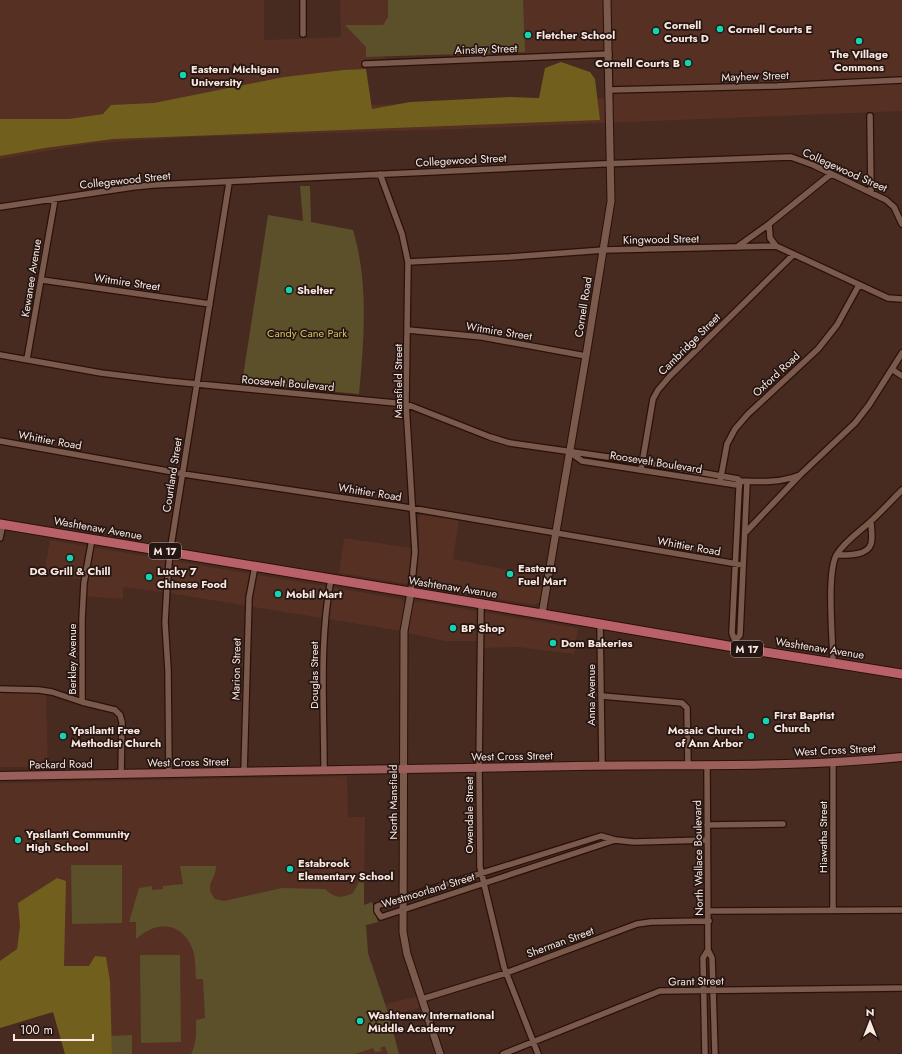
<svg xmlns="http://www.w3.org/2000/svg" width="902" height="1054" viewBox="0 0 902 1054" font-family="Jost,sans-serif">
<rect width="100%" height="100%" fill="#472a20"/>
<path fill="#553023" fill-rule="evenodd" d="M0 0H264V40L341 37 340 0H902V111L460 129 192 137 126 141 89 144 0 159ZM448 20 449 56 613 51 614 98 366 105 365 60 385 59 384 22Z
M421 515 459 520 453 559 545 577 539 603 534 605 339 573 344 538 419 549 418 518Z
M50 540 402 599 405 605 401 631 168 593 123 587V599L83 596 85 580 44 574Z
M418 601 578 628 574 654 518 647 484 648V641H445L408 633 413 604 415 602Z
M0 693H46L48 767H0Z
M347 776 348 817H365L364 905 372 902 378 922 366 925 368 953 385 1004 418 996 422 1007 389 1016 399 1054H65L53 1012 0 1028V783Z"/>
<path fill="#5b502a" d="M388 0H523L525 52 366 57V47L345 25H383L388 17Z
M300 186H310L311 222 353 230C369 283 364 340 359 394L242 383 268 215 303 221Z
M71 865H122V923L72 924Z
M180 866H216C216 881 203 884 215 899L224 901 282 888 325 889C335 898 340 899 353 893L359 882 364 883V905L372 902 378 922 366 925 368 953 389 1016 399 1054H388L385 1046 380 1048 382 1051 375 1052 373 1048 355 1054H191C197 1042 196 1032 196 1020L205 1018 203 979H196C195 969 196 957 192 948 182 921 155 921 136 939V922H129L139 888 152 886V890L163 889V886L183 884Z
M140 955H180L181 1042 141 1043Z
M132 1035V1054H112L111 1036Z"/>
<path fill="#715f1d" d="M561 62 590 72 595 79 600 120 113 139 45 148 0 156V119H69L103 114 111 105 154 103 284 77 343 70 366 69 372 109 410 102 510 97 539 98 545 68Z
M57 878 66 881 64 966H89L95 956 106 957 110 981 112 1054H65L53 1012 0 1028V961L17 949 20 926 18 903Z"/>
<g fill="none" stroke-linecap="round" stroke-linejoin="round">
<defs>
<path id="minor" d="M303 0V34
M365 64 609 54
M609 90 777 86 902 80
M870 116 871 192
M380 174 402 234 408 262 406 404 415 552 411 592
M0 207 133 187 153 185 601 164 791 157 813 165 886 200 894 207 902 224
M769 224 770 238 776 246
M737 247 769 224 831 174
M408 262 510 257 604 250 776 246 888 298 902 299
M42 280 210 304
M408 330 482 337 586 356
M0 355 101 373 166 381 406 404 490 437 510 443 643 462 738 479 740 481C761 482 780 483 800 475
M27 359 55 199
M893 370 902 376
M0 441 190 475 404 507 743 565
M571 453 582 461 737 485 740 481
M641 470 653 399 658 390 670 376 793 255
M720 482 727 444 735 429 748 414 818 349 837 325 859 285
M745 533 800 475 855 423 869 405 902 353
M0 538 3 524
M837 555C847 555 867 556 871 544 873 537 871 528 871 521
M481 604 479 768 480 867 504 967 538 1054
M600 624 602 765
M735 641 740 635 747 482
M734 647 735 641 732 633 739 489 740 482
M833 663C833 640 826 571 837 554 845 541 859 532 870 522 881 512 891 501 902 490
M0 689 39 690 52 692 82 702 115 710 120 715 122 722 121 774
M602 696 682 703 687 708 688 765
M82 702V619L84 583 92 539
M833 763V910
M707 764 708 950 712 958 715 1054
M324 770C324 707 319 641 331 579
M244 772 249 598 255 566
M169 773 168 670 165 622 167 587 170 552 229 183
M707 825 783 824
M601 836 615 840 381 917 377 911V906Z
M615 840 634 842 707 840
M709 911 902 910
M422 999 506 973 637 924 651 922 709 921
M503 1054 660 991 902 988
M705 1054 703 958 708 950"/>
<path id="tertiary" d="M411 592 404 631 403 932 407 954 440 1054
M542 614 586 356 611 201 607 0"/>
<path id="secondary" d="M0 776C192 774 384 770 576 766 685 764 794 768 902 757"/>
<path id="primary" d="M0 524 542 614 734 647 902 674"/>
</defs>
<use href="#minor" stroke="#2c1108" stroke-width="8"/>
<use href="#tertiary" stroke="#2c1108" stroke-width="9"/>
<use href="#secondary" stroke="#2c1108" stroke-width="10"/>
<use href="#primary" stroke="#2c1108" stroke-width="11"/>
<use href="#minor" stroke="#7b5a4e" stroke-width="5.5"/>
<use href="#tertiary" stroke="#7b5a4e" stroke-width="7"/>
<use href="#secondary" stroke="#9a5e5b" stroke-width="8"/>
<use href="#primary" stroke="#b86168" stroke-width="9"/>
</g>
<g fill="#14d5b3" stroke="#241612" stroke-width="1.5">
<circle cx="720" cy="29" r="4"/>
<circle cx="656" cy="31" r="4"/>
<circle cx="528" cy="35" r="4"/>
<circle cx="859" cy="41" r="4"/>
<circle cx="688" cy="63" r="4"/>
<circle cx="183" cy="75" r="4"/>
<circle cx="289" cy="290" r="4"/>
<circle cx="70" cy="558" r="4"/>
<circle cx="510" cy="574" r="4"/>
<circle cx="149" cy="577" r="4"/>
<circle cx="278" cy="594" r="4"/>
<circle cx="453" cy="628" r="4"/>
<circle cx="553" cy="643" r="4"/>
<circle cx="766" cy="721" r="4"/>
<circle cx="63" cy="736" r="4"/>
<circle cx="751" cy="736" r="4"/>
<circle cx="18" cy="840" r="4"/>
<circle cx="290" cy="869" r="4"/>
<circle cx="360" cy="1021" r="4"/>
</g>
<g text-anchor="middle" stroke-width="3.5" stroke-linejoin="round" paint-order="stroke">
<g fill="#241612" stroke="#baa8a2" stroke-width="1">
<rect x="149" y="543" width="32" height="16" rx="3"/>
<rect x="731" y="641" width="32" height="16" rx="3"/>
</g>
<g font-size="10" font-weight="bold" fill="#fbe7e0">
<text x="165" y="555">M 17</text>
<text x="747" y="653">M 17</text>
</g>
<g font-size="11" font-weight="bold" fill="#fbe7e0" stroke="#241612" text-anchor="start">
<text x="664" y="29">Cornell<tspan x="664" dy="13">Courts D</tspan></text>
<text x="728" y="33">Cornell Courts E</text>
<text x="536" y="39">Fletcher School</text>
<text x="859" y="58" text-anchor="middle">The Village<tspan x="859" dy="13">Commons</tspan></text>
<text x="680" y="67" text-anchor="end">Cornell Courts B</text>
<text x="191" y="73">Eastern Michigan<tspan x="191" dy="13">University</tspan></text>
<text x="297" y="294">Shelter</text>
<text x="518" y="572">Eastern<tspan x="518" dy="13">Fuel Mart</tspan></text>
<text x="70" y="575" text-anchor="middle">DQ Grill &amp; Chill</text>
<text x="157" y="575">Lucky 7<tspan x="157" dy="13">Chinese Food</tspan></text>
<text x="286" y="598">Mobil Mart</text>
<text x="461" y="632">BP Shop</text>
<text x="561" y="647">Dom Bakeries</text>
<text x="774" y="719">First Baptist<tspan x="774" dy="13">Church</tspan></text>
<text x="71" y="734">Ypsilanti Free<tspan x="71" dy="13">Methodist Church</tspan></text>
<text x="743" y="734" text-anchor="end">Mosaic Church<tspan x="743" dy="13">of Ann Arbor</tspan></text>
<text x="26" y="838">Ypsilanti Community<tspan x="26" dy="13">High School</tspan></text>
<text x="298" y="867">Estabrook<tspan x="298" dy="13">Elementary School</tspan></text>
<text x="368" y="1019">Washtenaw International<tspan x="368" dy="13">Middle Academy</tspan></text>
</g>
<g font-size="11" fill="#fbe7e0" stroke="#241612">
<text transform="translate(486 49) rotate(-2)" y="4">Ainsley Street</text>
<text transform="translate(755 76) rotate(-2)" y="4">Mayhew Street</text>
<text transform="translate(461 160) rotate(-3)" y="4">Collegewood Street</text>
<text transform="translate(845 170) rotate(24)" y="4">Collegewood Street</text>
<text transform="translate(125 180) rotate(-6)" y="4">Collegewood Street</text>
<text transform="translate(661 239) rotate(-1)" y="4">Kingwood Street</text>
<text transform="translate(31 278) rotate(-81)" y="4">Kewanee Avenue</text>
<text transform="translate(127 282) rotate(8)" y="4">Witmire Street</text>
<text transform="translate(583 307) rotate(-81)" y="4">Cornell Road</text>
<text transform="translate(499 331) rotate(9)" y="4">Witmire Street</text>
<text transform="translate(689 344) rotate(-45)" y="4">Cambridge Street</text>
<text transform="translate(776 374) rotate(-43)" y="4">Oxford Road</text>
<text transform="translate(398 381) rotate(-90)" y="4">Mansfield Street</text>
<text transform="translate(288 383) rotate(5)" y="4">Roosevelt Boulevard</text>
<text transform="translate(50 440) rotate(10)" y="4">Whittier Road</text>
<text transform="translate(656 462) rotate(9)" y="4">Roosevelt Boulevard</text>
<text transform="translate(172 475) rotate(-81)" y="4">Courtland Street</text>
<text transform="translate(370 492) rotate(9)" y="4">Whittier Road</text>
<text transform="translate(98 528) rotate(10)" y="4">Washtenaw Avenue</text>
<text transform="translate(689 546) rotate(10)" y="4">Whittier Road</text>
<text transform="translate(453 587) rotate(9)" y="4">Washtenaw Avenue</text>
<text transform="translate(820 648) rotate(9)" y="4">Washtenaw Avenue</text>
<text transform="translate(72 659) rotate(-90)" y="4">Berkley Avenue</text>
<text transform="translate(236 669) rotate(-89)" y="4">Marion Street</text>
<text transform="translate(314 675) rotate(-90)" y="4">Douglas Street</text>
<text transform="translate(591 695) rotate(-90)" y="4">Anna Avenue</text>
<text transform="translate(835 750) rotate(-3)" y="4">West Cross Street</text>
<text transform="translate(512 756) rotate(-1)" y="4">West Cross Street</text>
<text transform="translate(188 762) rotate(-1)" y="4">West Cross Street</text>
<text transform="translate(61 764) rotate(-1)" y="4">Packard Road</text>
<text transform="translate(393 802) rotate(-90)" y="4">North Mansfield</text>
<text transform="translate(469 815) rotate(-90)" y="4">Owendale Street</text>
<text transform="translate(823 837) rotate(-90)" y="4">Hiawatha Street</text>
<text transform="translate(698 858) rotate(-91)" y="4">North Wallace Boulevard</text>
<text transform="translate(428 890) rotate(-17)" y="4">Westmoorland Street</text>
<text transform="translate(560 942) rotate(-20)" y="4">Sherman Street</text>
<text transform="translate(696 981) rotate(-1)" y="4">Grant Street</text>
</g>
<g font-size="11" fill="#d8be62" stroke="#241612">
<text x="307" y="337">Candy Cane Park</text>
</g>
</g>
<g transform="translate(870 1022)" stroke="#241612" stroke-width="3" paint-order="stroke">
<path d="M0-3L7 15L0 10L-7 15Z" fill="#fbe7e0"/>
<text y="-6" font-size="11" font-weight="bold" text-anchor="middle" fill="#fbe7e0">N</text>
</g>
<path d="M14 1034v6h79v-6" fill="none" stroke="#fbe7e0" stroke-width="2"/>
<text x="20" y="1034" font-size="12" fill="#fbe7e0" stroke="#241612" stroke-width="3" paint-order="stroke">100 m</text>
</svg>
